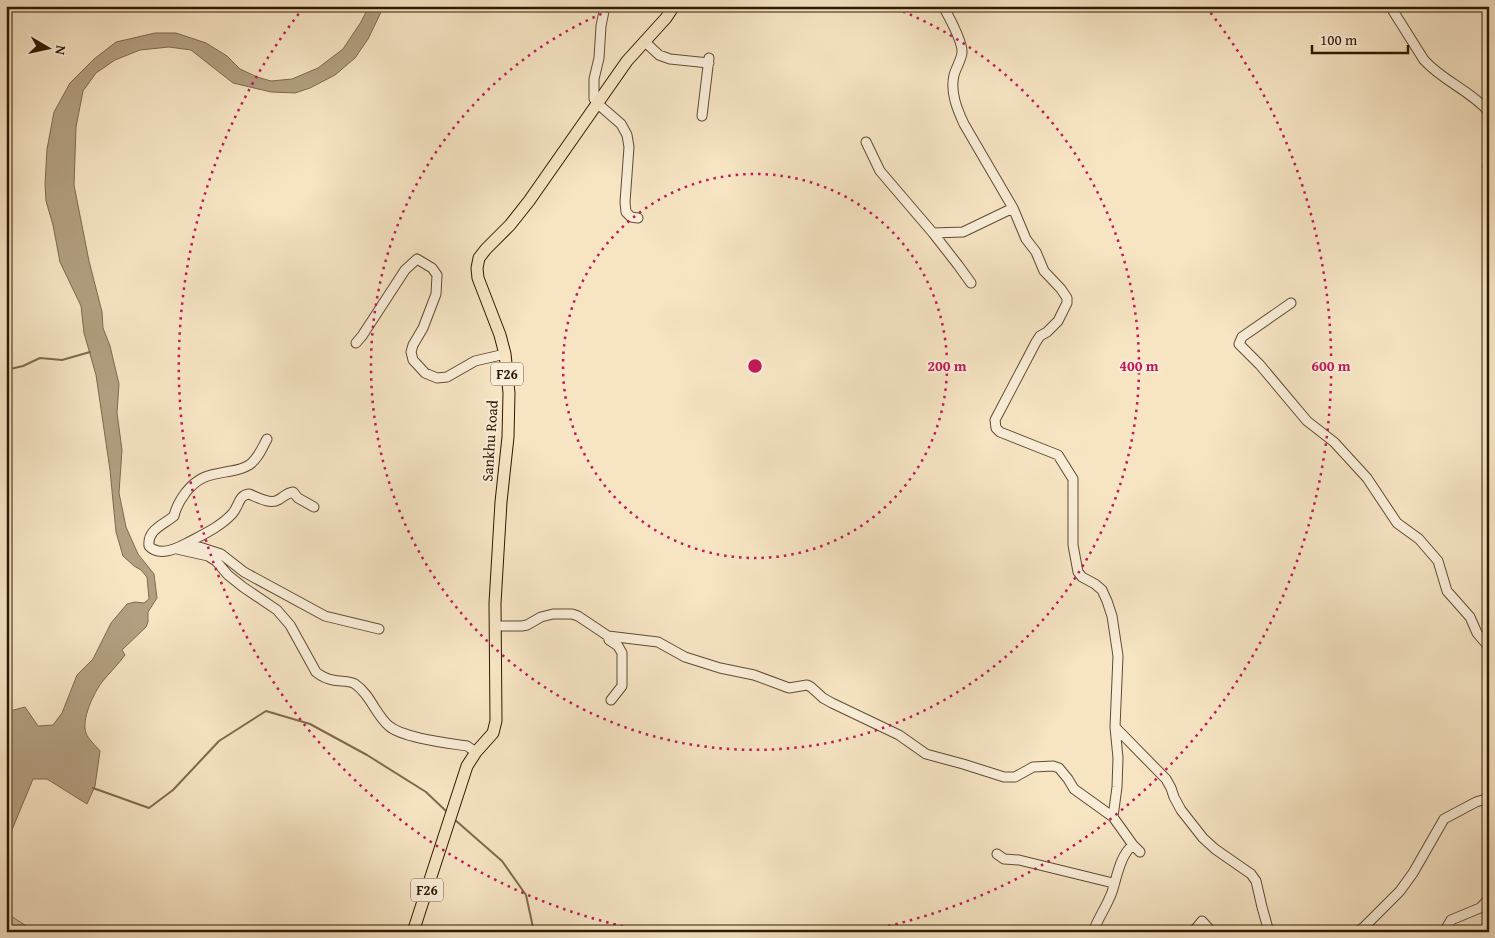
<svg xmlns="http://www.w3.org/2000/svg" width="1495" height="938" viewBox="0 0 1495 938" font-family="'Gentium Book Plus',serif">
<rect width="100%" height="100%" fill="#f6e4c3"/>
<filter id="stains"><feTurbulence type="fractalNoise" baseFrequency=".004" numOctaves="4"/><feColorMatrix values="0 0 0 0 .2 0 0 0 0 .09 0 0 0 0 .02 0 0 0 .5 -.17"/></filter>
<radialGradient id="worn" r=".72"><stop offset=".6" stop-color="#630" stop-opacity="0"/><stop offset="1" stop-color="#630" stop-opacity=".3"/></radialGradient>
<path fill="#d4c1a2" stroke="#826c51" d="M6 913 36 932H6Z"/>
<path fill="#b29f81" stroke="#7e694d" d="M369 6H384L368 39 355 58 335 75 310 88 295 93 271 92 233 83 191 50 169 47 140 50 115 60 96 73 83 91 76 127 74 185 89 261 102 312 103 328 110 346 119 384 117 413 122 450 119 493 126 527 138 554 154 574 157 598 148 612V622L146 627 122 650 125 655C118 665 109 673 102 682 94 693 81 719 86 733 88 739 96 746 100 751L95 786 87 804 47 779H33L9 837 6 839V712L25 707 38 726 53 725 62 713 77 675 93 659 111 623 127 604 135 602 144 603 149 599 147 577 141 570 134 566 123 556 116 532 110 470 96 375 84 333 81 306 60 262 53 225 46 201 45 184 47 149 54 112 70 83 94 59 116 42 155 33H176L206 43 227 56 240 69 257 77 271 81 292 79 318 68 343 49 361 22Z"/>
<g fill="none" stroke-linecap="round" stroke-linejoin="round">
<path stroke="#7e694d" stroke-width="2" d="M6 370 23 366 40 358 62 360 90 352
M93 788 149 808 173 790 219 741 266 711 310 724 367 755 426 792 447 812
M454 819 502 861 526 895 534 932"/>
<defs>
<path id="minor" d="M605 6 601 26 599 58 594 79V99L598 104 621 124 627 135 629 147 625 202 626 212 631 217 638 218
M943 6C948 15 963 43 962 53 961 60 956 68 954 75 950 92 957 109 964 124L1013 208 1026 239 1036 252 1044 271 1061 289 1067 298V303L1058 321 1047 332 1040 336 1036 342 995 420 996 428 1000 432 1058 455 1073 479V545L1078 572 1082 577 1095 584 1102 590 1107 601 1112 616 1118 656 1115 727 1166 779 1171 788 1174 797 1181 810 1203 838 1215 849 1251 874 1256 881 1262 907 1269 932
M1390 6 1424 60C1444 82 1470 90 1489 112
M644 41 659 55 670 59 709 63
M702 116 709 58
M866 142 880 171 933 233 963 232 1013 208
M1489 162 1488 167 1489 170
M933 233 958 265 971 283
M1291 303 1242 337 1239 344 1260 365 1307 421 1334 442 1367 478 1397 523 1419 539 1438 561 1447 591 1470 617 1477 633 1489 647
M356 343 362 336 405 270 417 259 432 268 437 275 436 294 423 328 413 345 411 352 413 360 425 373 437 378 447 377 475 361 505 354
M267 439C262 448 258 459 249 465 244 468 237 470 231 471 210 475 200 475 186 492 180 500 176 507 174 516 163 525 147 530 149 546 159 557 176 549 187 543L221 554 244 572 325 616 379 629
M187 543C202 535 220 527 232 514 239 507 238 495 249 494 257 497 270 505 278 500 284 497 286 493 293 492L298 498 314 507
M177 549 208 556 216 561 228 575 243 587 277 610 290 625 316 672C321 676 326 679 333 680 340 682 349 680 355 684 371 695 375 714 389 726 403 738 448 743 467 746L476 752
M495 626H522L527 625 541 617 553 614H572L578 616 608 636 658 642 685 657 720 668 754 675 789 688 807 685 811 687 823 698 832 703 899 735 926 754 963 764 1004 777H1015L1033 767 1053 766 1059 768 1068 779 1074 789 1113 817 1133 845 1140 852
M608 636 609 640 618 646 622 653V686L611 700
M1113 817 1117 787 1118 758 1115 727
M997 854 1004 859 1019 860 1113 883
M1093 932C1098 918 1107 906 1112 892 1117 877 1120 855 1133 845
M1193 932 1202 921 1212 932
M1357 932 1364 927 1400 891 1413 873 1444 819 1476 802 1489 798
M1444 932 1451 920 1480 908 1489 899"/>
<path id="major" d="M413 932 467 766 476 752 493 733 496 721 495 603 501 502 508 437 509 393 505 354 500 335 478 278 477 268 479 258 486 249 510 225 529 201 627 61 666 18 674 6"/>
</defs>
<use href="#minor" stroke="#614b31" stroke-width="11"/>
<use href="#major" stroke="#2f1800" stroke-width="13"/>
<use href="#minor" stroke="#f9edd8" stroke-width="9"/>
<use href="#major" stroke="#f6e4c3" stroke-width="11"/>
</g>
<g fill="none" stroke="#c2185b" stroke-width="2.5" stroke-dasharray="2.5 5">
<circle cx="755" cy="366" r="192"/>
<path d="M889 6A384 384 0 1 1 621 6"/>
<path d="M645 931A576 576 0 0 1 304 7M1206 7A576 576 0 0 1 865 931"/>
</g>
<g text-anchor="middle" stroke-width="4.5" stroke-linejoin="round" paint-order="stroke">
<g fill="#f9edd8" stroke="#6c5841" stroke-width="1">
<rect x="491" y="362.5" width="32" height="23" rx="4"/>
<rect x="411" y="878.5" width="32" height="23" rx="4"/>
</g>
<g font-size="14" font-weight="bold" fill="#2f1800">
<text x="507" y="379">F26</text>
<text x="427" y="895">F26</text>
</g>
<g font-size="15" fill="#2f1800" stroke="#f9edd8">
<text transform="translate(490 441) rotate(-86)" y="5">Sankhu Road</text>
</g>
</g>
<circle cx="755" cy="366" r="8" fill="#c2185b" stroke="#f9edd8" stroke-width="2.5"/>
<g font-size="15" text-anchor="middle" font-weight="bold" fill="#c2185b" stroke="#f9edd8" stroke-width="4.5" stroke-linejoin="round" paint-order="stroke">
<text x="947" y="371">200 m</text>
<text x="1139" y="371">400 m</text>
<text x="1331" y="371">600 m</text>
</g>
<rect width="1495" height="938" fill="none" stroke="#f6e4c3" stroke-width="25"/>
<rect x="8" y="8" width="1480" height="923" fill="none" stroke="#2f1800" stroke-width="2.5"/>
<rect x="12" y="12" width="1470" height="913" fill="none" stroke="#2f1800"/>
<g transform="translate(48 48) rotate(99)" stroke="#f9edd8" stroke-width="4" paint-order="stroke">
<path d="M0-4L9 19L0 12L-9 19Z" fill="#2f1800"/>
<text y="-8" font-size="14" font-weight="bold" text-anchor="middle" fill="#2f1800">N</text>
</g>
<path d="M1312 45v8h96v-8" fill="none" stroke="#2f1800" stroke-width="2.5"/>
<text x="1320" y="45" font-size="15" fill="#2f1800" stroke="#f9edd8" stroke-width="4" paint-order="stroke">100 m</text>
<rect width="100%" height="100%" filter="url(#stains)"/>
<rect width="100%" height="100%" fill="url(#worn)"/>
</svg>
